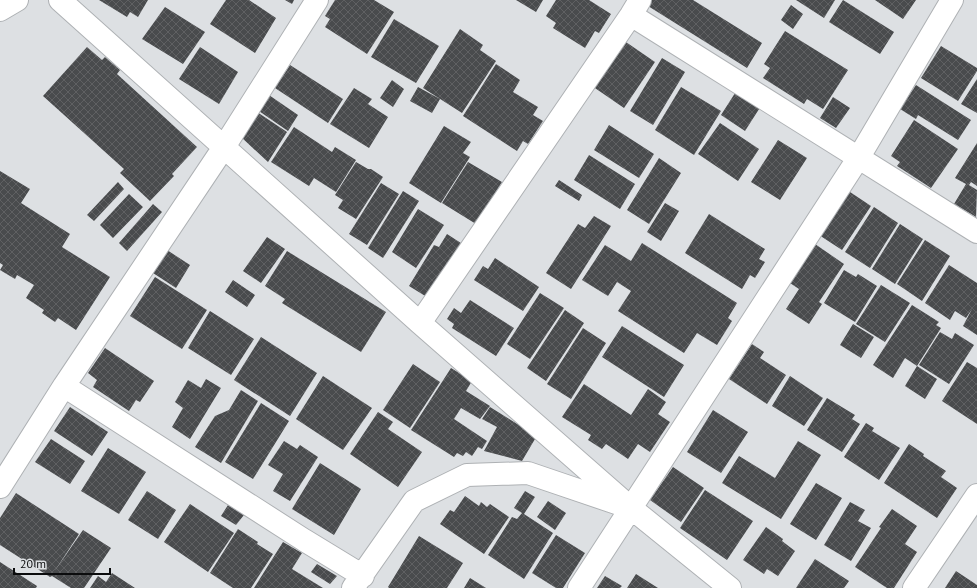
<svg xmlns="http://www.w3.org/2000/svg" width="977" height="588" viewBox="0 0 977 588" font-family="'PT Sans',sans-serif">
<defs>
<pattern id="building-cross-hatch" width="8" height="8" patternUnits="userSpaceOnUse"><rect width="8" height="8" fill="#494b4d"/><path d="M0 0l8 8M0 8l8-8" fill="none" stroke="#5f6062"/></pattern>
</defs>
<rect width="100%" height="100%" fill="#dde0e3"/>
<path fill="url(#building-cross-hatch)" d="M99 0H148L138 17 130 12 127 17Z
M226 0H249L276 18 255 53 210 24Z
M285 0H294L292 4Z
M335 0H374L394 12 367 54 325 27 330 19 325 16Z
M516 0H543L536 12Z
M556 0H589L611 14 599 33 595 31 585 48 553 28 556 23 546 16Z
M652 0H693L762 43 747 68 648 6Z
M796 0H835L824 18Z
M843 0 894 32 880 54 829 22Z
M875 0H916L903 19Z
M791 5 803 14 793 29 781 20Z
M165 7 205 32 183 64 142 39Z
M394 19 439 46 416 83 371 57Z
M460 29 483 45 480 50 496 61 462 113 423 88Z
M785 31 848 70 823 109 807 99 804 104 763 78 770 68 764 64Z
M623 40 655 62 624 108 592 86Z
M941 46 977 68V71L958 101 921 78Z
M87 47 102 60 105 57 120 70 117 74 197 147 172 174 174 176 150 201 120 173 124 169 43 96Z
M200 47 238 72 219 104 179 79Z
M662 58 685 72 653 125 630 111Z
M496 64 520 80 513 92 538 107 533 115 543 121 528 144 523 141 517 151 463 116Z
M290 65 343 99 328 123 275 88Z
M977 79V113L961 104Z
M392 80 404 89 393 107 380 98Z
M916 85 971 120 958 140 918 115 916 119 900 109Z
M418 87 440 99 432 113 410 101Z
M681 87 721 111 694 155 655 130Z
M354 88 372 99 368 104 388 117 369 148 330 124Z
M737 90 761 106 745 131 721 115Z
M266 93 298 115 288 131 256 109Z
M833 97 850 108 836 128 820 118Z
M257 112 287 132 268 162 241 137Z
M914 120 958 149 931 188 897 166 900 162 891 156Z
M720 123 759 149 738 181 698 154Z
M609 125 654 154 639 178 594 150Z
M444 126 471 142 463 153 470 157 441 203 409 183Z
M294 127 332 152 335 147 356 160 336 192 314 178 309 186 271 162Z
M778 140 807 158 780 200 751 182Z
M977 143V186L971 182 969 185 977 190 976 217 954 204 966 184 955 178Z
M589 155 635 184 620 209 574 180Z
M659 158 681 173 649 224 627 210Z
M356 162 368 169H371L383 177 356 219 338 208 343 200 335 195Z
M468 162 502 182 476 224 442 203Z
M0 171 30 189 21 203 70 234 62 247 110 277 76 330 58 318 55 322 42 313 44 310 26 298 34 285 17 275 15 279 0 270 3 265 0 263Z
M559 180 582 195 579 201 555 186Z
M118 182 124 189 94 221 87 215Z
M381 183 399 194 367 245 349 234Z
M847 190 871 206 842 250 819 235Z
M403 191 419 201 383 258 368 248Z
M129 194 143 207 113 238 100 225Z
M665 203 679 211 661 241 647 232Z
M153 204 162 212 127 251 119 243Z
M874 207 898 223 870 268 845 252Z
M418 209 444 225 416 268 392 252Z
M709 214 765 249 759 259 765 262 755 278 750 275 742 289 685 253Z
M594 216 611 226 571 289 546 273 578 224 585 228Z
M900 224 923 239 895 284 872 269Z
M447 234 464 245 430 299 409 286 434 245 439 247Z
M267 237 285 249 261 283 243 271Z
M925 240 950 256 922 301 897 284Z
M642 243 737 303 728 318 732 321 717 345 697 333 684 353 618 311 631 291 617 282 608 296 582 280 605 245 631 261Z
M815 244 844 264 819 302 822 304 809 324 786 309 799 289 790 283Z
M167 250 190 265 176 288 153 273Z
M287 251 386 312 361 352 282 303 285 299 265 286Z
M495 258 539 287 523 311 474 280 483 266 488 269Z
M949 265 977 283V335L963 326 972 309 966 318 955 311 950 320 925 303Z
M844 270 856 277 858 274 877 286 855 322 824 303Z
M155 277 207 310 182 349 130 316Z
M233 280 255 295 247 307 225 292Z
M881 285 910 303 885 342 856 324Z
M540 293 564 308 530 359 507 344Z
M470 300 514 328 496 356 452 328 454 324 447 319 454 308 461 313Z
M912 305 939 322 936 325 941 328 917 366 905 358 893 378 873 365Z
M565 310 584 323 546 381 527 368Z
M210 311 254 339 231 375 188 348Z
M853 324 874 337 861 358 840 345Z
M622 326 684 365 664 397 602 357Z
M583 328 606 343 571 399 547 384Z
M940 332 952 339 955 333 974 345 949 384 919 365Z
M261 337 317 373 290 416 234 380Z
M752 344 764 352 760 358 786 375 767 404 729 379Z
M105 348 154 381 140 402 136 400 129 411 93 387 97 380 88 373Z
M967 362 977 368V424L942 401Z
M413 364 440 382 410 428 383 410Z
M917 366 937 379 925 399 905 386Z
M451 368 472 381 466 391 490 406 480 419 461 408 454 419 487 441 482 449 478 447 472 456 466 452 463 456 457 453 454 457 411 430Z
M323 376 372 408 343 450 296 419Z
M790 376 823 398 804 426 772 406Z
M206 379 221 388 190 439 172 427 183 408 175 402 188 380 201 388Z
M584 384 631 415 648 389 666 402 658 414 670 422 650 452 638 444 628 459 606 444 602 449 588 440 591 435 562 417Z
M241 390 258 401 221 463 195 447 215 416 229 410Z
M827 398 855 415 852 419 860 424 842 452 807 430Z
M261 403 289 421 253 479 225 462Z
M70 407 108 432 92 456 54 431Z
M490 407 522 427 535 439 522 461 484 451 497 427 482 419Z
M713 410 748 432 721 473 687 452Z
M378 412 393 422 388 429 422 452 398 487 350 454Z
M866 423 874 428 872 431 900 448 879 480 844 457Z
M51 439 85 461 70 484 35 462Z
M284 441 297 449 300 445 318 457 290 501 273 491 283 474 268 465Z
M798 441 821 455 781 519 722 483 739 456 775 478Z
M909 444 924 454 923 456 946 471 941 477 957 488 937 518 884 483Z
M108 448 146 472 119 514 81 491Z
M320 463 361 489 334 535 292 509Z
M673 467 704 488 681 522 650 500Z
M816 483 842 498 816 540 790 524Z
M705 490 753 521 727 560 680 528Z
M147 491 176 510 158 539 128 520Z
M525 491 535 497 524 514 553 533 524 579 488 555 512 517 517 519 522 513 514 508Z
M16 493 79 534 54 572 83 530 111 548 84 588H71L52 576 50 577 0 545V518Z
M465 496 479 506 481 502 487 507 490 504 509 517 484 554 440 524 450 510 454 512Z
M548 501 566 513 555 530 537 517Z
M850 502 865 510 858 521 871 528 851 561 824 545Z
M190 504 234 533 208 572 164 542Z
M228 505 244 515 236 525 221 516Z
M892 509 917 526 905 544 917 552 894 588H887L855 567 881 528 879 527Z
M766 527 783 539 782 541 795 551 778 576 767 569 764 574 743 560Z
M238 529 258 542 257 544 273 554 251 588H233L210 573Z
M556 535 585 553 563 588H556L532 573Z
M419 536 463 563 447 588H389L388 587Z
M283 542 302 553 292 569 323 588H254Z
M815 559 849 581 844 588H796Z
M0 562 37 586 36 588H0Z
M317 564 337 576 330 584 311 572Z
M956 571 977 585V588H945Z
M112 573 135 588H90L98 576 106 582Z
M636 574 658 588H627Z
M605 576 622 586 620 588H597Z
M470 578 486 588H464Z"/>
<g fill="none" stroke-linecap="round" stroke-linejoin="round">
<defs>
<path id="minor" d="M60 0 420 323 631 508 730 588
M0 10 17 0
M631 15 977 232
M420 323 631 15 640 0
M64 386 304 540 363 576
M0 487 64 386 224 147 317 0
M631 508 859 157 952 0
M353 588 414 501 467 475 528 473 631 508 579 588
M914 588 977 495"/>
</defs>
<use href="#minor" stroke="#aeb1b4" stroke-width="24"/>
<use href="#minor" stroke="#fff" stroke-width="22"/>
</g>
<path d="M14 568v6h96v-6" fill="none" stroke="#0b0c0d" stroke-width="2"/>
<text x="20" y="568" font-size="12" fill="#0b0c0d" stroke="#dde0e3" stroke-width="3" paint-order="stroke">20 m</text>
</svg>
